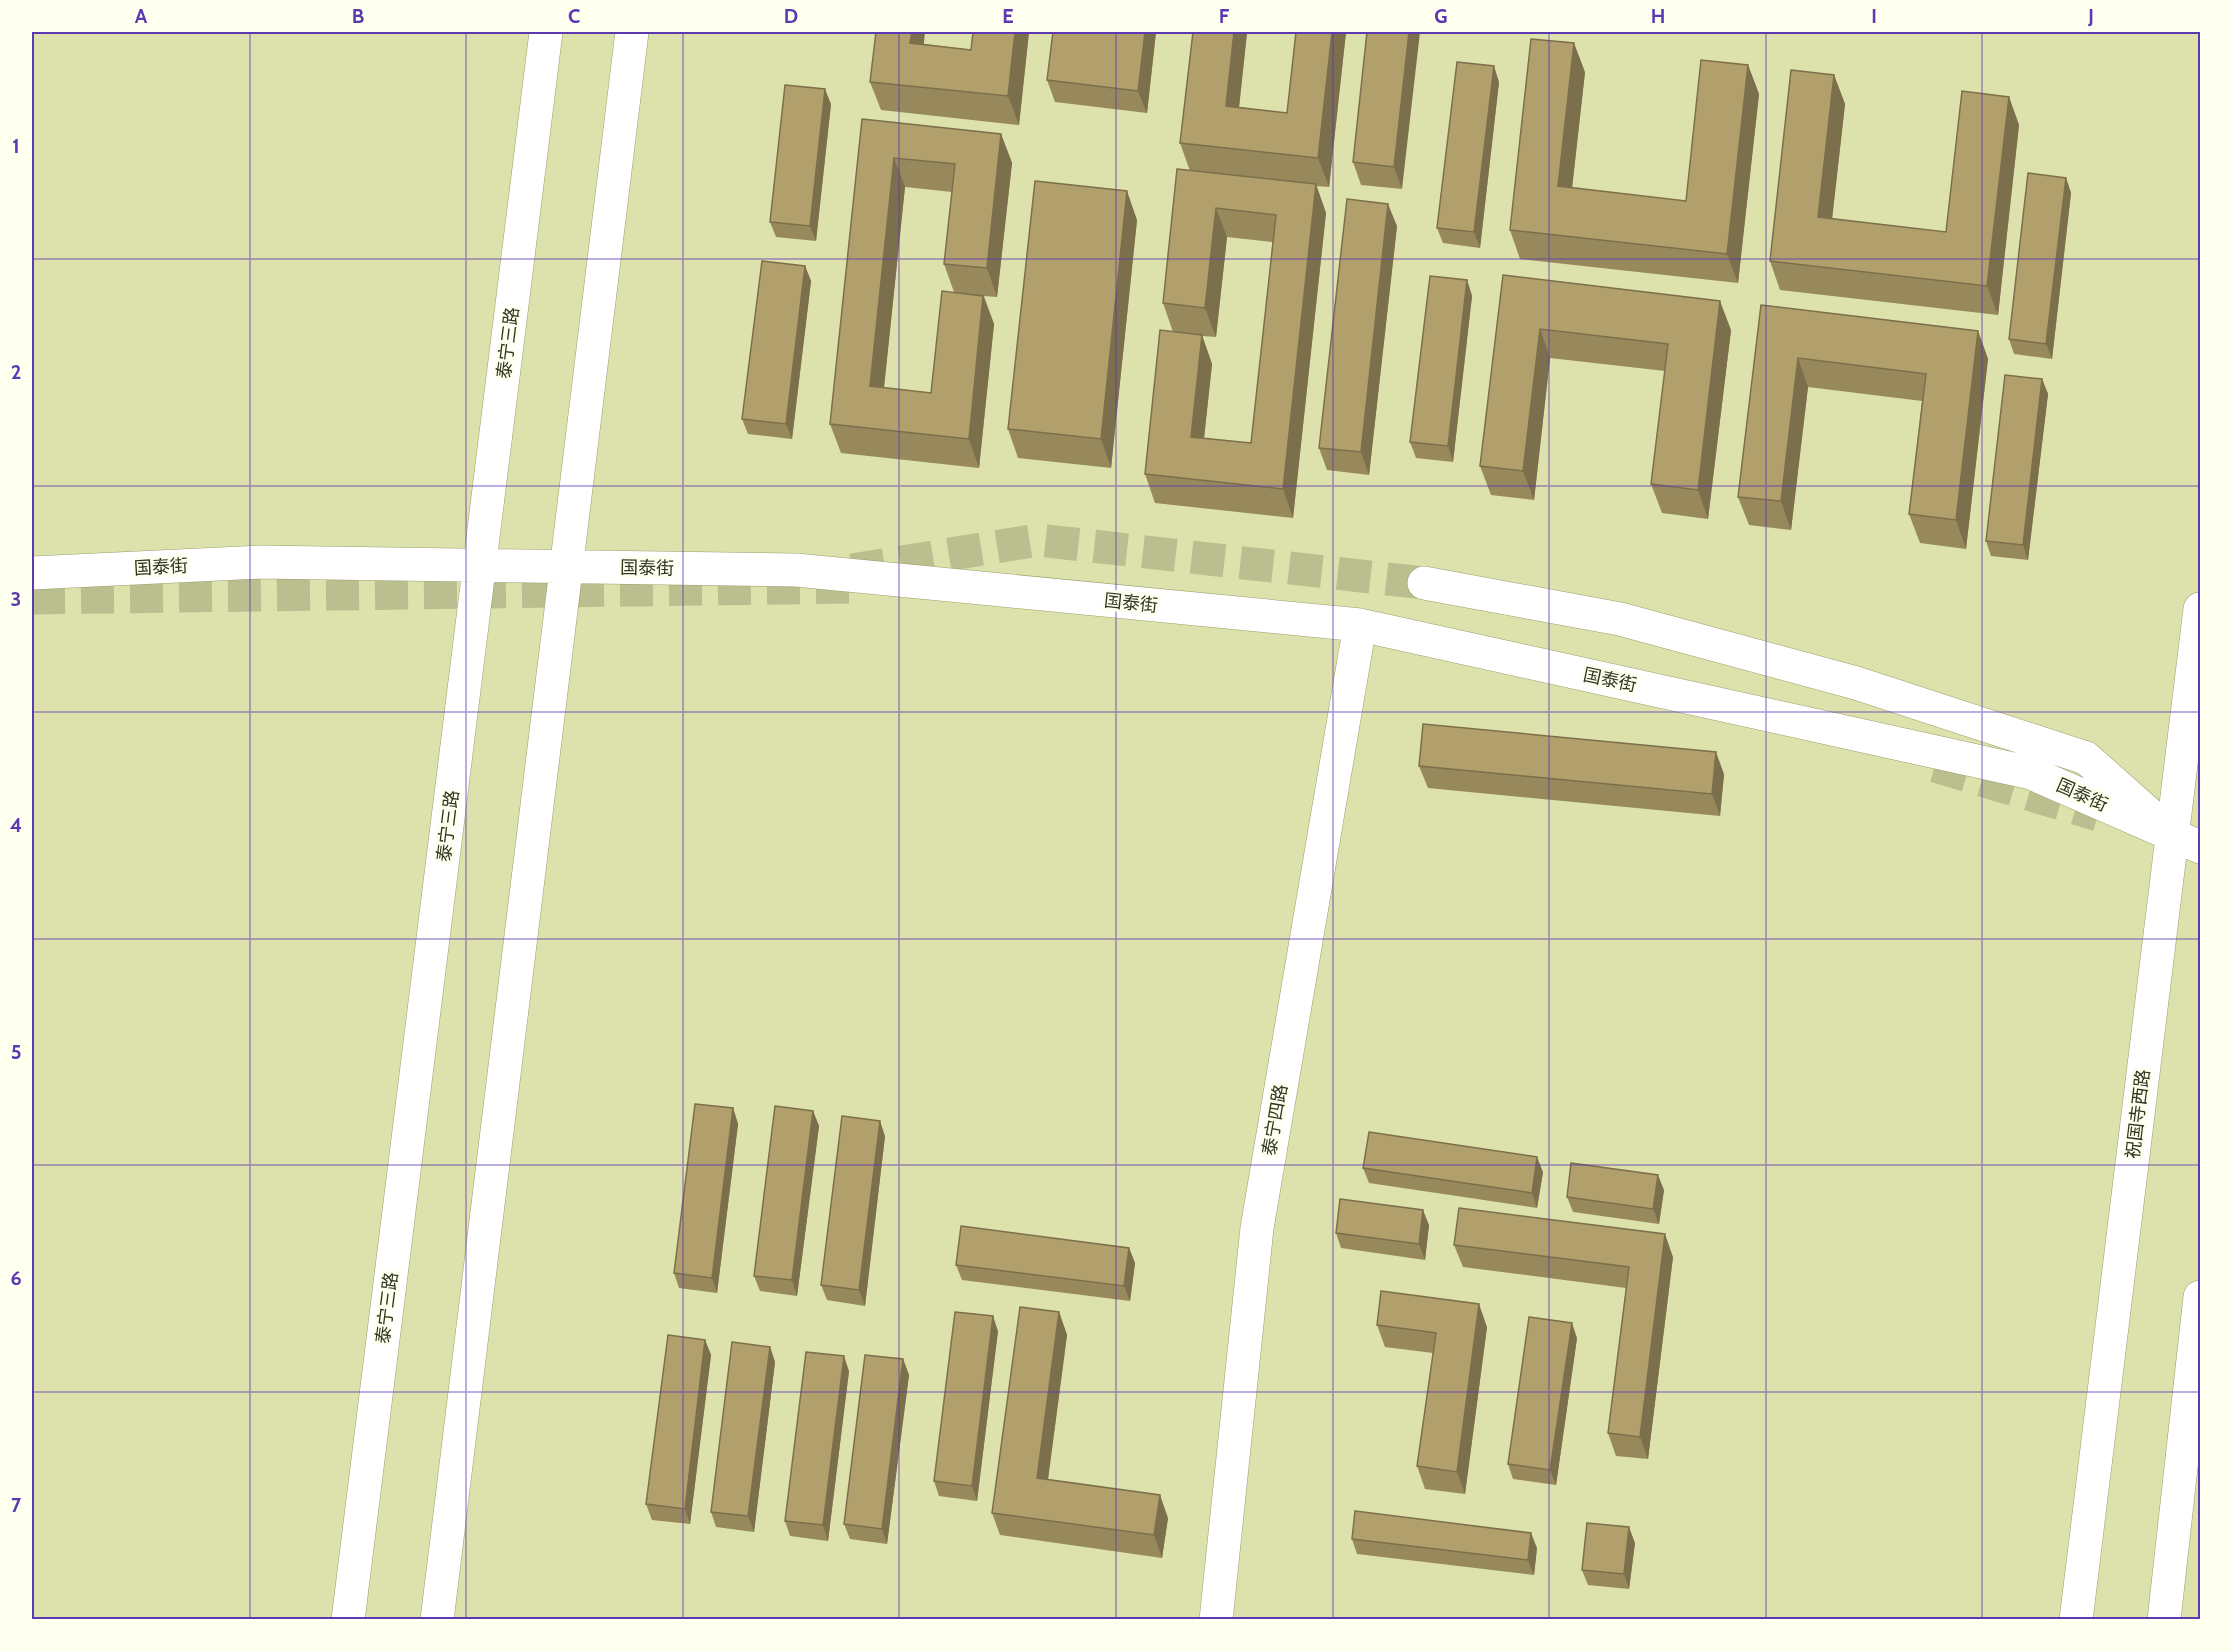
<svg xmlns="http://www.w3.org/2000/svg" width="2232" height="1651" viewBox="0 0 2232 1651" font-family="Cabin,'Noto Sans SC',sans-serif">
<rect width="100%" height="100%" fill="#dde1ab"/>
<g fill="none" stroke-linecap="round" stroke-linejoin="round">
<path stroke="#bbbe8f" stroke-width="33" stroke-dasharray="33 16" stroke-linecap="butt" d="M852 570 1038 540 1424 583
M32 598 855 587
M1935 766 2098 815"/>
<defs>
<path id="secondary" d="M32 573 259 562 796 570 1360 625 2031 773 2200 847
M1424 583 1620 619 1856 683 2086 758 2149 814
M348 1620 546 32
M437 1620 632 32
M1216 1620 1257 1228 1360 625
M2076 1620 2200 609
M2164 1620 2200 1297"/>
</defs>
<use href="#secondary" stroke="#9b9f6b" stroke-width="34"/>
<use href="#secondary" stroke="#fff" stroke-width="33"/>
</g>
<path fill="#98895d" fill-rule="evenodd" d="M1029 32 1019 125 881 110 870 82 924 44 971 50Z
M1053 32H1156L1147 113 1055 102 1047 80Z
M1193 32H1247L1239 107 1287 113 1296 32H1346L1329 187 1316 186 1326 213 1293 518 1155 503 1145 474 1173 332 1163 303 1190 171 1180 143ZM1227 237 1273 242 1251 443 1204 438 1212 364 1202 336 1216 337Z
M1367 32 1402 189 1361 185 1353 162Z
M1748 65 1759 94 1738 283 1520 259 1510 230 1585 72 1572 188 1686 201Z
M1834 75 1845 104 1832 219 1946 232 2009 97 2019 125 1998 315 1780 290 1770 261Z
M1499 82 1480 248 1443 243 1437 228Z
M831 104 816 241 776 237 770 222Z
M862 119 1001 134 1012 163 997 297 984 296 994 324 979 468 841 453 830 424ZM905 187 952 192 944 264 954 292 931 393 884 388Z
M2066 178 2071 193 2052 359 2014 354 2009 339Z
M1137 220 1111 468 1018 458 1008 429Z
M1397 226 1369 475 1327 470 1319 448Z
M805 266 811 281 792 439 748 434 742 419Z
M1503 275 1731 330 1708 519 1662 513 1651 484 1665 371 1550 358 1534 500 1491 495 1480 466Z
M1467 280 1472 296 1453 462 1416 458 1410 442Z
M1761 305 1978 331 1988 359 1966 549 1920 543 1909 514 1922 401 1808 387 1791 530 1749 525 1738 497Z
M2042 379 2048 394 2028 560 1991 556 1986 541Z
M1419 766 1724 774 1720 816 1428 788Z
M733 1108 738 1124 717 1293 679 1288 674 1273Z
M813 1111 819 1126 797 1296 760 1291 754 1276Z
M885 1136 865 1306 827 1300 821 1285Z
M1363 1168 1543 1172 1537 1208 1369 1183Z
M1664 1190 1659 1224 1573 1212 1567 1197Z
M1429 1225 1425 1260 1341 1248 1336 1233Z
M1454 1245 1673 1257 1648 1459 1616 1456 1608 1433 1626 1288 1463 1267Z
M1129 1248 1135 1263 1130 1301 962 1280 956 1265Z
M1059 1312 1067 1335 1048 1480 1168 1518 1162 1558 1000 1535 992 1513Z
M1377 1325 1487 1327 1465 1494 1425 1489 1417 1466 1433 1353 1385 1347Z
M998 1331 977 1501 939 1496 934 1481Z
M1577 1338 1556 1485 1513 1479 1508 1464Z
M705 1340 711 1355 690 1524 652 1520 646 1504Z
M770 1347 775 1362 754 1532 716 1527 711 1512Z
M903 1359 909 1375 887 1544 850 1539 844 1524Z
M849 1371 828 1541 790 1536 785 1521Z
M1352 1539 1537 1548 1534 1575 1357 1554Z
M1635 1543 1629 1589 1588 1585 1582 1570Z"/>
<path fill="#7c6f4c" d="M912 32H925L921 72 910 43Z
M1015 32H1029L1019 125 1008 96Z
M1145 32H1156L1147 113 1138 91Z
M1234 32H1247V33L1236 135 1226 106Z
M1332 32H1346L1329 187 1318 158Z
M1409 32H1420L1402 189 1394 167Z
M1574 43 1585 72 1569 215 1558 186Z
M1748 65 1759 94 1738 283 1727 254Z
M1494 66 1499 82 1480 248 1474 232Z
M1834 75 1845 104 1829 246 1818 217Z
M825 89 831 104 816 241 810 226Z
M2009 97 2019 125 1998 315 1987 286Z
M1001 134 1012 163 997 297 987 268Z
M894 158 905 187 881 415 870 386Z
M2066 178 2071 193 2052 359 2046 344Z
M1316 184 1326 213 1293 518 1283 489Z
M1127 191 1137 220 1111 468 1101 439Z
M1388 204 1397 226 1369 475 1361 452Z
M1216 208 1227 237 1216 337 1205 308Z
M805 266 811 281 792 439 786 424Z
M1467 280 1472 296 1453 462 1448 446Z
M983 296 994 324 979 468 969 439Z
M1720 301 1731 330 1708 519 1698 490Z
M1540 329 1550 358 1534 500 1523 471Z
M1978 331 1988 359 1966 549 1956 520Z
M1202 335 1212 364 1201 466 1191 437Z
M1798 358 1808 387 1791 530 1781 501Z
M2042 379 2048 394 2028 560 2023 545Z
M1716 752 1724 774 1720 816 1712 794Z
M733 1108 738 1124 717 1293 712 1278Z
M813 1111 819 1126 797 1296 792 1280Z
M880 1121 885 1136 865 1306 859 1290Z
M1537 1157 1543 1172 1537 1208 1532 1193Z
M1658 1175 1664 1190 1659 1224 1653 1209Z
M1423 1210 1429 1225 1425 1260 1419 1244Z
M1665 1234 1673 1257 1648 1459 1640 1437Z
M1129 1248 1135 1263 1130 1301 1124 1286Z
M1479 1304 1487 1327 1465 1494 1457 1472Z
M1059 1312 1067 1335 1045 1501 1037 1478Z
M993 1316 998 1331 977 1501 972 1486Z
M1572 1323 1577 1338 1556 1485 1550 1470Z
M705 1340 711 1355 690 1524 685 1509Z
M770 1347 775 1362 754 1532 748 1516Z
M844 1356 849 1371 828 1541 823 1525Z
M903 1359 909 1375 887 1544 882 1529Z
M1160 1495 1168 1518 1162 1558 1154 1535Z
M1629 1527 1635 1543 1629 1589 1624 1574Z
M1531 1533 1537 1548 1534 1575 1528 1560Z"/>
<path fill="#b19f6c" stroke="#7c6f4c" stroke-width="1.5" d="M876 32H912L910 43 971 50 973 32H1015L1008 96 870 82Z
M1053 32H1145L1138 91 1047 80Z
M1193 32H1234L1226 106 1287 113 1296 32H1332L1318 158 1180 143Z
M1367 32H1409L1394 167 1353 162Z
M1531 39 1574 43 1558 186 1686 201 1701 60 1748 65 1727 254 1510 230Z
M1457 62 1494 66 1474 232 1437 228Z
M1791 70 1834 75 1818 217 1946 232 1962 91 2009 97 1987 286 1770 261Z
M785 85 825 89 810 226 770 222Z
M862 119 1001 134 987 268 944 264 955 164 894 158 870 386 931 393 942 291 983 296 969 439 830 424Z
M1177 169 1316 184 1283 489 1145 474 1160 330 1202 335 1191 437 1251 443 1276 215 1216 208 1205 308 1163 303Z
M2028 173 2066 178 2046 344 2009 339Z
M1035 181 1127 191 1101 439 1008 429Z
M1347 199 1388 204 1361 452 1319 448Z
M762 261 805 266 786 424 742 419Z
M1503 275 1720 301 1698 490 1651 484 1668 344 1540 329 1523 471 1480 466Z
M1430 276 1467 280 1448 446 1410 442Z
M1761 305 1978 331 1956 520 1909 514 1926 374 1798 358 1781 501 1738 497Z
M2005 375 2042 379 2023 545 1986 541Z
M1423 724 1716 752 1712 794 1419 766Z
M695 1104 733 1108 712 1278 674 1273Z
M775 1106 813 1111 792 1280 754 1276Z
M842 1116 880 1121 859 1290 821 1285Z
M1369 1132 1537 1157 1532 1193 1363 1168Z
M1571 1163 1658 1175 1653 1209 1567 1197Z
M1340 1199 1423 1210 1419 1244 1336 1233Z
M1459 1208 1665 1234 1640 1437 1608 1433 1629 1267 1454 1245Z
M961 1226 1129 1248 1124 1286 956 1265Z
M1381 1291 1479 1304 1457 1472 1417 1466 1436 1333 1377 1325Z
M1020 1307 1059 1312 1037 1478 1160 1495 1154 1535 992 1513Z
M955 1312 993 1316 972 1486 934 1481Z
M1529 1317 1572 1323 1550 1470 1508 1464Z
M668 1335 705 1340 685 1509 646 1504Z
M732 1342 770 1347 748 1516 711 1512Z
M806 1352 844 1356 823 1525 785 1521Z
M865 1355 903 1359 882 1529 844 1524Z
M1355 1511 1531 1533 1528 1560 1352 1539Z
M1587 1523 1629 1527 1624 1574 1582 1570Z"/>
<path fill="none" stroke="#5d39b1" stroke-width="1.5" stroke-opacity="0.55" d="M250 32V1620M466 32V1620M683 32V1620M899 32V1620M1116 32V1620M1333 32V1620M1549 32V1620M1766 32V1620M1982 32V1620M32 259H2200M32 486H2200M32 712H2200M32 939H2200M32 1165H2200M32 1392H2200"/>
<g text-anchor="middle" stroke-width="6" stroke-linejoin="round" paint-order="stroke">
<g font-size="18" fill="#33341f" stroke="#fdffef">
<text transform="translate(508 343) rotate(-83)" y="6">泰宁三路</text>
<text transform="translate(161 567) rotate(-3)" y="6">国泰街</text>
<text transform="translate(647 568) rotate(1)" y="6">国泰街</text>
<text transform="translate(1131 603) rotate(6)" y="6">国泰街</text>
<text transform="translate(1610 680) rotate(12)" y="6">国泰街</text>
<text transform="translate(2082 795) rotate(24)" y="6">国泰街</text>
<text transform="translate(448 826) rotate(-83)" y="6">泰宁三路</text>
<text transform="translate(2138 1114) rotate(-83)" y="6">祝国寺西路</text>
<text transform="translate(1275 1120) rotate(-80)" y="6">泰宁四路</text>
<text transform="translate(387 1308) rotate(-83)" y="6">泰宁三路</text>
</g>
</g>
<rect width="2232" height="1651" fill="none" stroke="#fdffef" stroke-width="66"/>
<rect x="33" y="33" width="2166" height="1585" fill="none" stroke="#5d39b1" stroke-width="2"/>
<g font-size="20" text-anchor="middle" font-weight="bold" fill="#5d39b1">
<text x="141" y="23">A</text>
<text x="358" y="23">B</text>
<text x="574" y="23">C</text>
<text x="791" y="23">D</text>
<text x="1008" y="23">E</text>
<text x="1224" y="23">F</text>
<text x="1441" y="23">G</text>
<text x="1658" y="23">H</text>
<text x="1874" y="23">I</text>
<text x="2091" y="23">J</text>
<text x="16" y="153">1</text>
<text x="16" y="379">2</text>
<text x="16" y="606">3</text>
<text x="16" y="832">4</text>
<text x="16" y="1059">5</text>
<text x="16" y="1285">6</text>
<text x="16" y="1512">7</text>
</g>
</svg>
